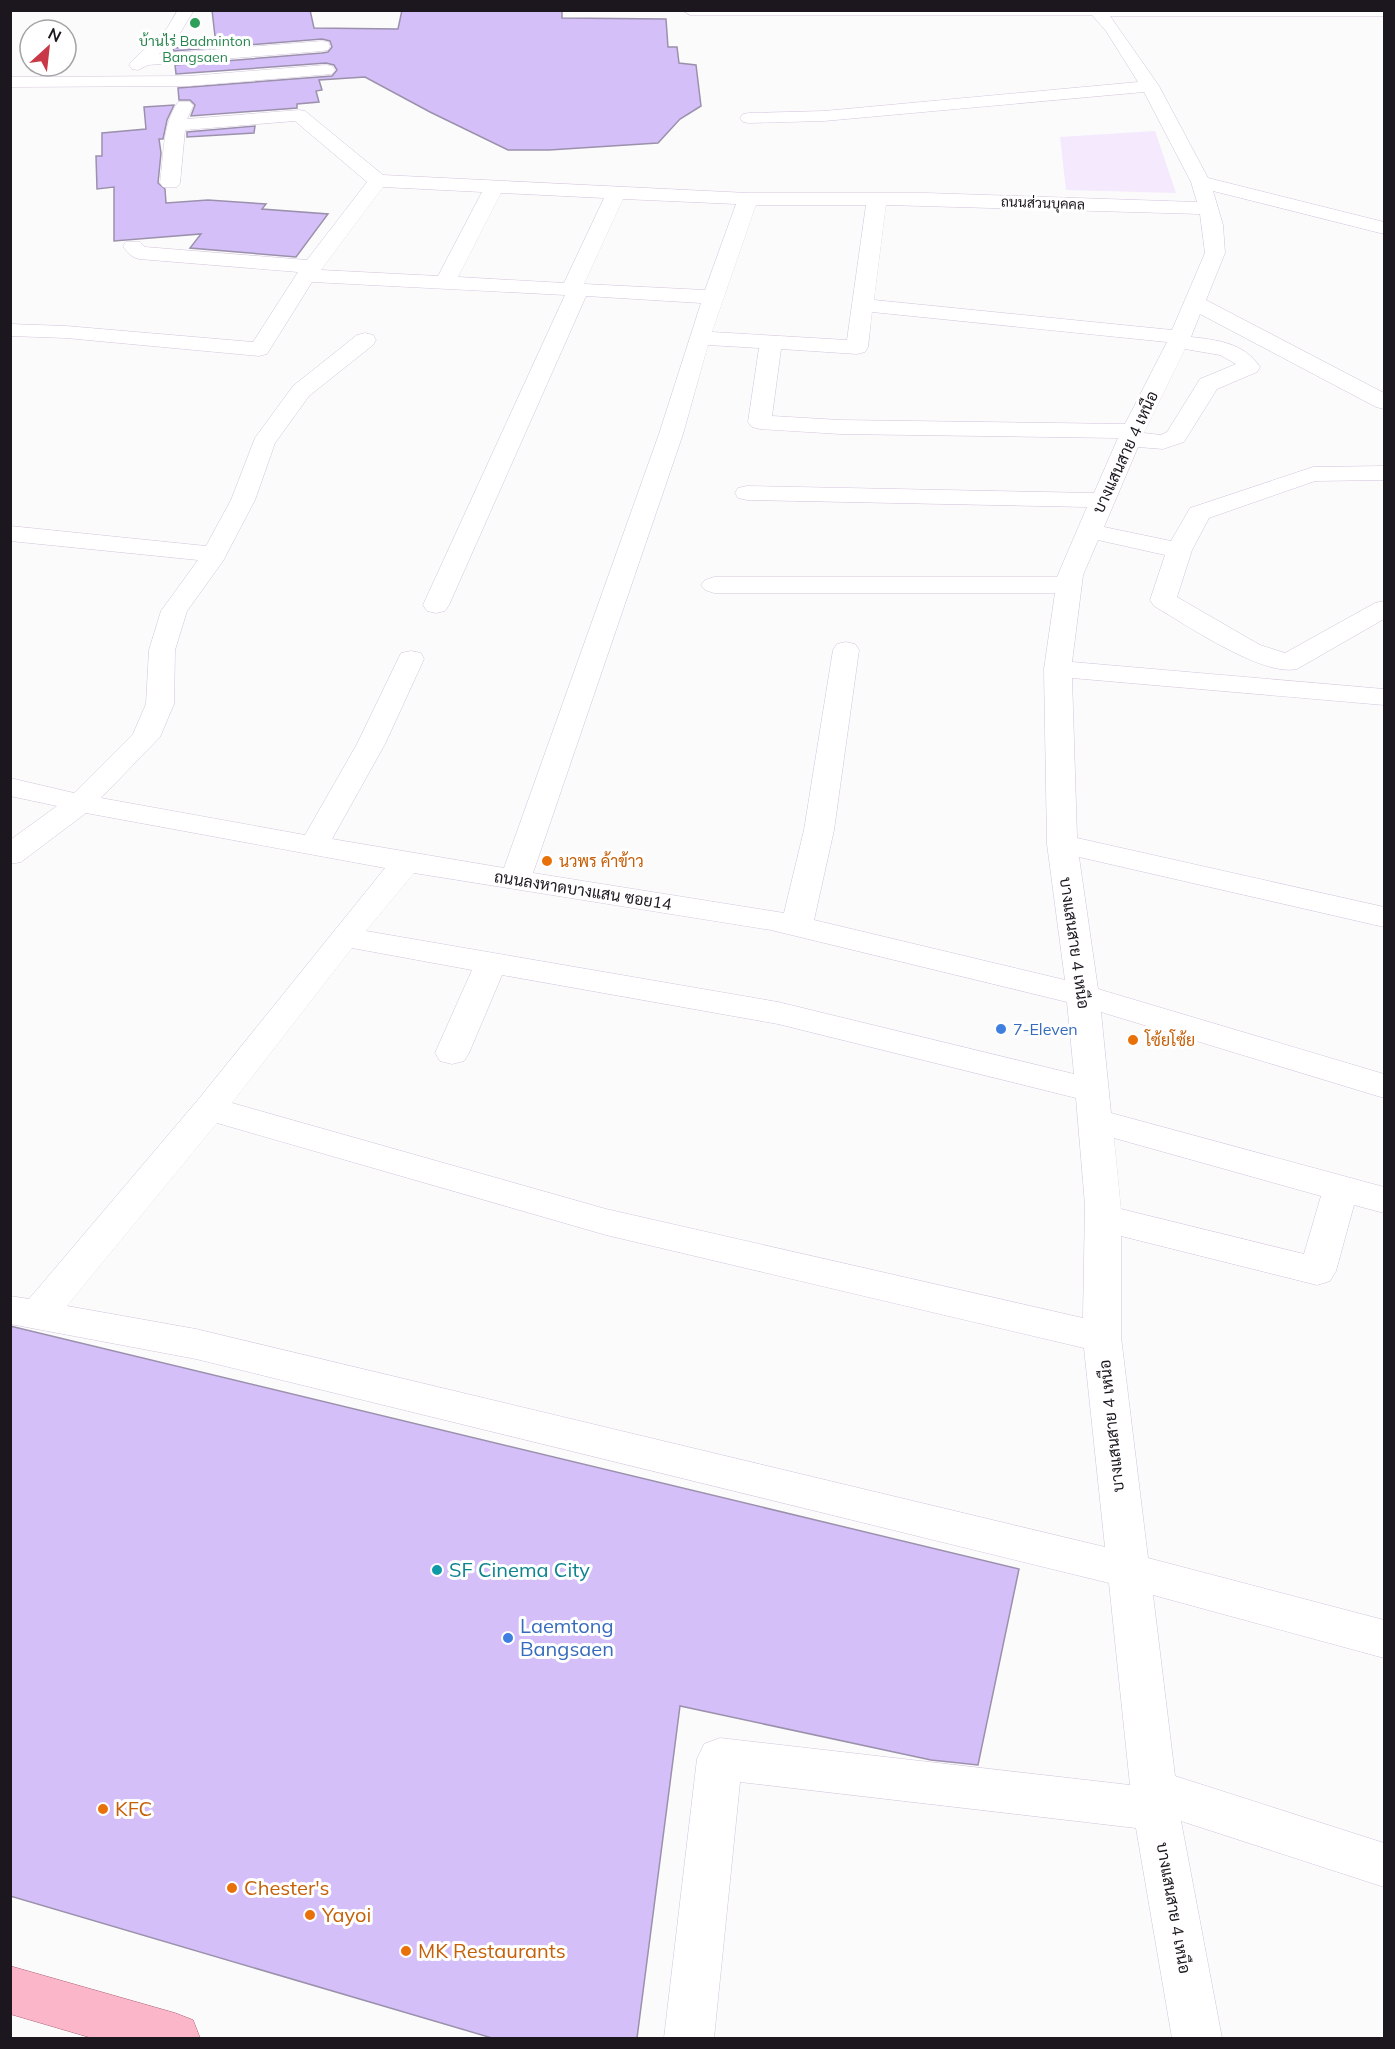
<svg xmlns="http://www.w3.org/2000/svg" width="1395" height="2049" viewBox="0 0 1395 2049" font-family="Mulish,Sarabun,sans-serif">
<rect width="100%" height="100%" fill="#fbfbfb"/>
<path fill="#f5e9fd" d="M1155 131 1176 193 1066 190 1060 137Z"/>
<path fill="#d5bff9" stroke="#9b91ac" stroke-width="1.5" d="M212 10H310L314 28 398 29 402 10H562V18L666 19 668 47H677L679 63 696 65 701 106 680 119 658 143 549 150H508L430 112 365 77 319 80 322 90 316 91 319 102 297 104V108L191 116 195 105 190 100H179L178 88 332 76 337 70 334 65 326 63 176 74 175 65 322 53 328 52 332 47 330 41 322 39 174 51 173 48 216 45Z
M174 105 167 120 163 139H159L161 153 158 183 165 189 166 203 208 200 266 204 262 209 328 214 296 257 190 248 201 234 114 241V187L97 189 96 156H102V133L146 129 144 107Z
M255 126 254 133 187 137V132Z
M10 1326 1019 1569 978 1765 931 1760 680 1706 637 2038H492L10 1896Z"/>
<g fill="none" stroke-linecap="round" stroke-linejoin="round">
<defs>
<path id="minor" d="M178 10H194L179 35 159 54 322 41 328 42 330 46 328 50 322 51 148 65 138 70 132 69 129 65 132 61 167 28Z
M682 10H1384V16H1110L1159 86 1208 178 1384 222V234L1213 191 1223 225 1225 253 1206 300 1384 393V409L1376 407 1200 314 1191 337C1218 340 1244 343 1260 367L1257 372 1217 389 1184 442 1163 449 1138 447 1104 527 1171 541 1190 508 1313 467 1384 466V480L1315 481 1209 518 1192 550 1177 597 1260 645 1285 653 1375 603 1384 601V619L1297 669C1262 677 1185 624 1154 606L1150 600 1165 555 1098 540 1083 575 1072 662 1384 689V705L1072 678 1077 838 1384 907V927L1079 857 1098 989 1384 1074V1098L1101 1012 1111 1113 1384 1187V1213L1354 1205 1336 1271 1330 1281 1317 1285 1121 1236V1337L1148 1558 1384 1620V1658L1153 1595 1175 1776 1384 1843V1887L1181 1821 1222 2038H1172L1136 1828 740 1782 714 2038H664L697 1759 704 1744 720 1738 1130 1785 1109 1583 196 1359 10 1324V1296L29 1299 197 1101 385 868 86 813 21 862 10 864V840L57 806 10 796V778L74 793 133 734 146 704 149 650 161 611 198 560 10 541V526L206 546 231 500 255 438 293 386 357 335 365 333 373 335 376 340 373 345 309 396 275 443 255 500 223 561 187 611 175 650 174 704 160 737 101 798 305 835 357 744 398 659 401 653 411 651 421 653 424 659 385 744 332 839 504 868 659 434 701 303 586 296 449 605 445 611 436 613 427 611 423 605 565 295 312 282 267 354 259 356 66 338 10 336V324L66 326 253 342 298 272 139 259C131 257 128 253 123 246L126 242H140L145 247 307 260 367 182 295 121 185 130 180 183 177 187H163L160 183C164 156 162 125 178 102H190L193 106 187 119 299 110 305 111 383 175 748 193H926L1197 202 1191 182 1144 92 824 121 749 123 743 122 740 118 743 114 749 113 824 111 1138 82 1106 31 1092 15H690ZM383 187 482 192 438 276 321 270ZM501 193 604 198 564 283 458 277ZM623 199 736 204 705 290 584 284ZM756 205H866L847 340 712 332ZM886 205 1200 214 1205 253 1172 330 874 300ZM872 312 1167 342 1125 424 840 420 772 416 781 349 857 354 865 352 868 347ZM708 345 759 348 748 422 752 427 760 429 840 434 1118 438 1094 493 747 486 738 488 735 493 738 498 747 500 1087 507 1057 577H714L705 580 701 585 705 590 714 593H1055L1044 669 1047 844 1065 980 814 920 834 830 859 650 855 644 846 642 837 644 833 650 804 830 784 913 533 873 683 434ZM1185 349 1220 355 1236 364 1200 379 1167 432 1161 435 1144 433ZM414 873 771 930 1067 1002 1074 1074 778 1002 366 931ZM352 948 472 970 435 1053 440 1061 452 1064 464 1061 469 1053 502 975 778 1024 1076 1098 1085 1205 1083 1318 606 1209 232 1103ZM217 1123 606 1235 1084 1348 1105 1547 196 1329 67 1306ZM1114 1138 1321 1196 1304 1254 1121 1209Z
M326 65 332 66 335 70 332 74 189 86 10 87V77L189 76Z"/>
<path id="major" d="M10 1966 175 2013 193 2020 200 2038H92L10 2014Z"/>
</defs>
<use href="#minor" stroke="#d4c4de" stroke-width="1"/>
<use href="#major" stroke="#ab5f76" stroke-width="1"/>
<use href="#minor" fill="#fff" fill-rule="evenodd"/>
<use href="#major" fill="#fbb7c9" fill-rule="evenodd"/>
</g>
<circle fill="#2e9e5b" stroke="#fff" stroke-width="2" cx="195" cy="23" r="6"/>
<g fill="#e8710a" stroke="#fff" stroke-width="2">
<circle cx="547" cy="861" r="6"/>
<circle cx="1133" cy="1040" r="6"/>
<circle cx="103" cy="1809" r="6"/>
<circle cx="232" cy="1888" r="6"/>
<circle cx="310" cy="1915" r="6"/>
<circle cx="406" cy="1951" r="6"/>
</g>
<g fill="#3f7fe0" stroke="#fff" stroke-width="2">
<circle cx="1001" cy="1029" r="6"/>
<circle cx="508" cy="1638" r="6"/>
</g>
<circle fill="#0f9aa8" stroke="#fff" stroke-width="2" cx="437" cy="1570" r="6"/>
<g text-anchor="middle" stroke-width="6" stroke-linejoin="round" paint-order="stroke">
<g font-size="14" fill="#27864d" stroke="#fff">
<text x="195" y="46">บ้านไร่ Badminton<tspan x="195" dy="16">Bangsaen</tspan></text>
</g>
<g font-size="14" fill="#1c161f" stroke="#fff">
<text transform="translate(1043 203) rotate(2)" y="5">ถนนส่วนบุคคล</text>
</g>
<g font-size="16" fill="#1c161f" stroke="#fff">
<text transform="translate(1125 452) rotate(-65)" y="6">บางแสนสาย 4 เหนือ</text>
<text transform="translate(583 890) rotate(9)" y="6">ถนนลงหาดบางแสน ซอย14</text>
<text transform="translate(1075 943) rotate(82)" y="6">บางแสนสาย 4 เหนือ</text>
<text transform="translate(1111 1426) rotate(-96)" y="6">บางแสนสาย 4 เหนือ</text>
<text transform="translate(1174 1908) rotate(80)" y="6">บางแสนสาย 4 เหนือ</text>
</g>
<g font-size="16" fill="#c56008" stroke="#fff" text-anchor="start">
<text x="559" y="867">นวพร ค้าข้าว</text>
<text x="1145" y="1046">โซ้ยโซ้ย</text>
</g>
<g font-size="16" fill="#366cbe" stroke="#fff" text-anchor="start">
<text x="1013" y="1035">7-Eleven</text>
</g>
<g font-size="20" fill="#0d838f" stroke="#fff" text-anchor="start">
<text x="449" y="1577">SF Cinema City</text>
</g>
<g font-size="20" fill="#366cbe" stroke="#fff" text-anchor="start">
<text x="520" y="1633">Laemtong<tspan x="520" dy="23">Bangsaen</tspan></text>
</g>
<g font-size="20" fill="#c56008" stroke="#fff" text-anchor="start">
<text x="115" y="1816">KFC</text>
<text x="244" y="1895">Chester's</text>
<text x="322" y="1922">Yayoi</text>
<text x="418" y="1958">MK Restaurants</text>
</g>
</g>
<rect width="1395" height="2049" fill="none" stroke="#1c161f" stroke-width="24"/>
<g transform="translate(48 48) rotate(27)"><circle r="28" fill="#ffffff" stroke="#a4a2a5" stroke-width="1.5"/>
<path d="M0-4.5L10 22L0 15L-10 22Z" fill="#c83847"/>
<text y="-9" font-size="16" font-weight="bold" text-anchor="middle" fill="#1c161f">N</text>
</g>
</svg>
